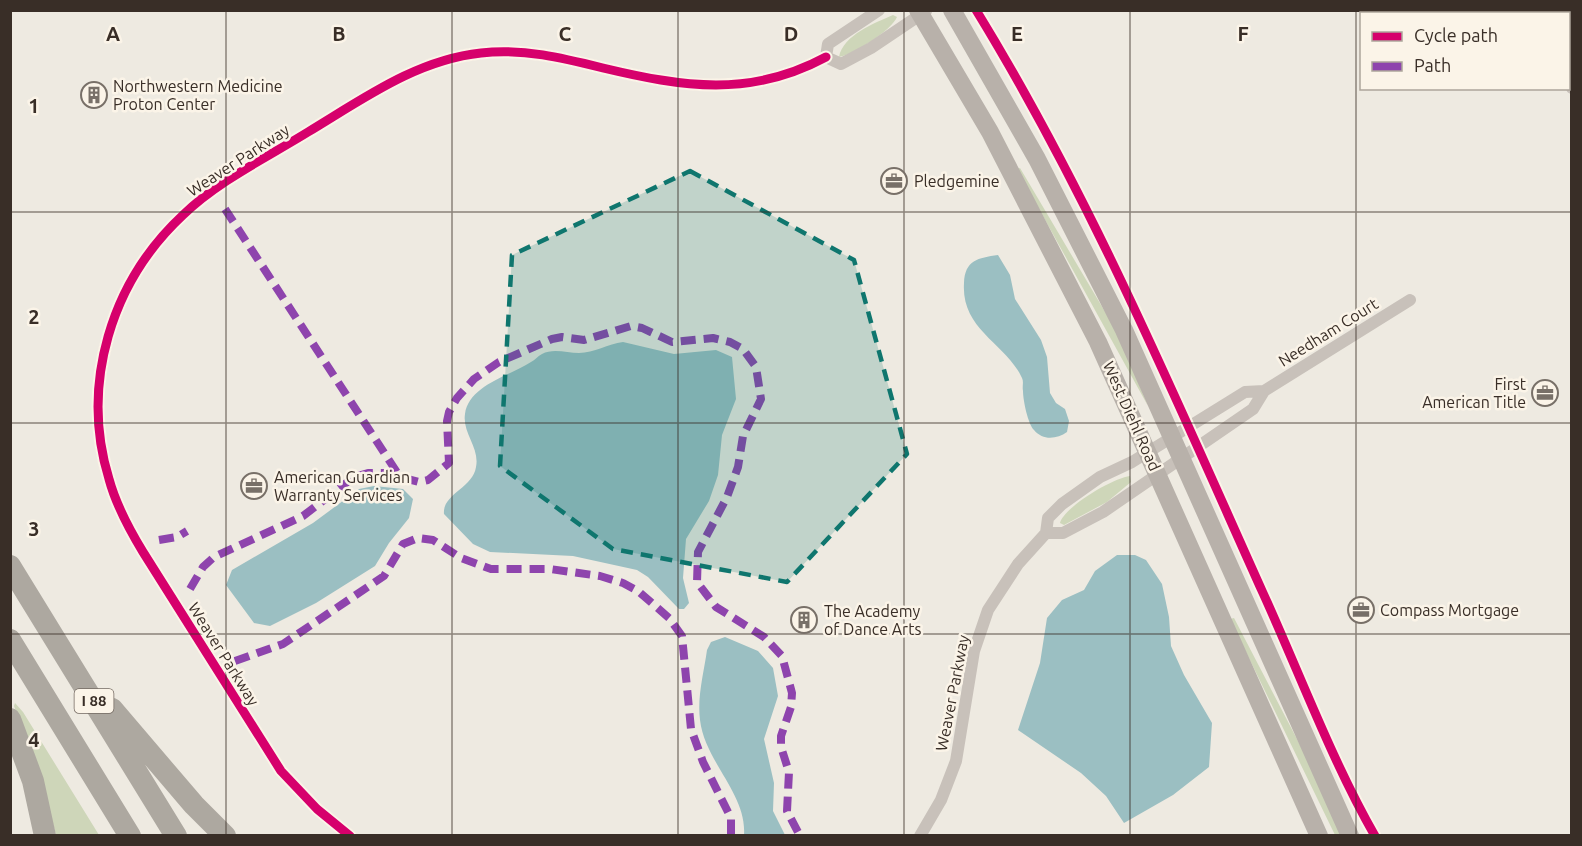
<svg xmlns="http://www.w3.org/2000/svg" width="1582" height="846" viewBox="0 0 1582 846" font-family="Ubuntu,sans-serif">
<rect width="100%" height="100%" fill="#eeeae1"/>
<path fill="#ced6b9" d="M893 15 897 17C892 30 853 55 839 57 843 35 875 23 893 15Z
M1020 168 1117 332 1148 406 1017 169Z
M1130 476 1131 482 1107 502 1064 525 1060 523C1064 507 1113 478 1130 476Z
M1234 618 1324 791 1342 835H1335L1230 619Z
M15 703 23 712 99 835H56L46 797 14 706Z"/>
<path fill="#9bbfc2" d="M998 255 1010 275 1015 299 1041 340 1047 357 1050 393 1056 403 1065 409 1069 421 1067 432C1057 439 1043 441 1034 430 1028 424 1023 400 1023 391 1022 386 1024 382 1022 378 1006 343 961 330 964 283 965 260 978 258 998 255Z
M623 342 674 354 716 350 732 357 736 399 722 435 718 475 709 501 686 539 683 578 689 603 684 609H679L648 577 637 570 573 556 490 552 473 544 444 514C442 494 473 488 476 467 480 448 462 433 465 414 469 385 510 376 531 362 535 360 538 356 542 354 553 348 567 353 579 353 594 353 608 344 623 342Z
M374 486 403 489 413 499 409 518 389 543 375 566 316 603 270 626 254 623 226 585 232 570 313 523 359 489Z
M1117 555H1135L1146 560 1162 584 1169 617 1171 646 1184 675 1212 723 1209 767 1173 795 1124 823 1106 796 1081 773 1018 730 1040 663 1047 618 1062 600 1084 590 1095 571Z
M725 637 758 651 773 668 778 696 764 739 774 783 773 811 785 835H744C747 794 705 762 700 720 697 697 704 672 707 650L711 642Z"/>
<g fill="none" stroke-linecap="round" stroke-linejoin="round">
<path stroke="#c8c1ba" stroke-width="12" d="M1565 14V10
M826 57 841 64 871 48 926 11
M826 57 828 44 879 10
M1568 74 1572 88
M1046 533H1063L1103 512 1253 409 1264 391 1410 300
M350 836 317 809 281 771 143 552C129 529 116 505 109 479 80 384 111 282 183 215 218 181 266 158 308 132 363 99 416 60 481 53 523 48 563 58 603 68 683 87 750 98 826 57
M920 836 941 800 956 761 974 651 988 610 1018 564 1046 533 1048 518 1062 504 1100 477 1132 462 1245 392 1264 391"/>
<path stroke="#b8b1aa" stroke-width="18" d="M918 10 990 132 1098 342 1319 836
M952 10 1037 159 1124 330 1350 836"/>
<path stroke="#ada8a0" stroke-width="22" d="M10 566 176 836
M10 640 130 836
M112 709 194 805 225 836
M10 719 33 781 45 836"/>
<path stroke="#8e44ad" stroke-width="8" stroke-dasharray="15 8" stroke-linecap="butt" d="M225 209 400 477
M159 540 177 537 187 531
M190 589 203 567 214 557 303 516 354 477 368 473H385L419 482 428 480 449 463 447 421 449 412 457 398 474 379 499 362 552 339 562 337 584 340 631 326 642 328 672 342 713 338 730 342 743 349 756 367 761 399 743 436 738 467 727 497 698 552 697 582 716 607 764 637 782 656 792 693 791 707 781 736V747L789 772 787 811 800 836
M235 661 283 644 384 576 403 544 418 538 433 540 461 558 491 569H550L600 576 623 583 638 591 669 618 682 636 691 729 703 762 731 818V836"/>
<defs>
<path id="cycleway" d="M976 10C1090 196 1174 395 1263 593 1299 672 1332 761 1375 836
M350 836 317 809 281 771 143 552C129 529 116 505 109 479 80 384 111 282 183 215 218 181 266 158 308 132 363 99 416 60 481 53 523 48 563 58 603 68 683 87 750 98 826 57"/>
</defs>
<use href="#cycleway" stroke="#fbf4e8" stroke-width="13"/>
<use href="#cycleway" stroke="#d6006c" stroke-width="9"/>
</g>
<path fill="#0f766e" fill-opacity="0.2" stroke="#0f766e" stroke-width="4.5" stroke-dasharray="12 8" stroke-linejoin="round" d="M690 171 854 260 907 454 787 582 613 549 500 466 512 255Z"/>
<path fill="none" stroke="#392e27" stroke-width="1.5" stroke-opacity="0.55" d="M226 10V836M452 10V836M678 10V836M904 10V836M1130 10V836M1356 10V836M10 212H1572M10 423H1572M10 634H1572"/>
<defs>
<symbol id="building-ring" viewBox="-11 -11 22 22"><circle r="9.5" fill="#fbf4e8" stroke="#787068" stroke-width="1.5"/><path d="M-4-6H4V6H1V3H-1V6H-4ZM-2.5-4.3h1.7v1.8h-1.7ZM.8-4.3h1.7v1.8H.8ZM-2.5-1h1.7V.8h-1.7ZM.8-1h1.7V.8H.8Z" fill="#787068"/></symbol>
<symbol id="office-ring" viewBox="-11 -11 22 22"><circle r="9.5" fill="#fbf4e8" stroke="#787068" stroke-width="1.5"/><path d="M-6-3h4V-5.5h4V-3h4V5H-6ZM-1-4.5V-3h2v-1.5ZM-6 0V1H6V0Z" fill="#787068"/></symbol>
</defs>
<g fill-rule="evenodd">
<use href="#building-ring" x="79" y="80" width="30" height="30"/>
<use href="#office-ring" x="879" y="166" width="30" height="30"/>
<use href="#office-ring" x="1530" y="378" width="30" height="30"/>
<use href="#office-ring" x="239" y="471" width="30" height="30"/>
<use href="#office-ring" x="1346" y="595" width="30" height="30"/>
<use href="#building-ring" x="789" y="605" width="30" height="30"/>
</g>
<g text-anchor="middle" stroke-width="5" stroke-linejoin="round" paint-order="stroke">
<rect fill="#fbf4e8" stroke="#736961" stroke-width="1.5" x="74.5" y="689" width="39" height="24" rx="4.5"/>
<g font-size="15" font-weight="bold" fill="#392e27">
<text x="94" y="706">I 88</text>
</g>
<g font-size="16" fill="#392e27" stroke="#fbf4e8" text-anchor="start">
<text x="113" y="92">Northwestern Medicine<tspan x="113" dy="18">Proton Center</tspan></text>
<text x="914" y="187">Pledgemine</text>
<text x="1526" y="390" text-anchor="end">First<tspan x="1526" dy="18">American Title</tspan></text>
<text x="274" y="483">American Guardian<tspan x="274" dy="18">Warranty Services</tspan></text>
<text x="1380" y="616">Compass Mortgage</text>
<text x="824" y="617">The Academy<tspan x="824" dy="18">of Dance Arts</tspan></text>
</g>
<g font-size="16" fill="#392e27" stroke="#fbf4e8">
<text transform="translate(238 160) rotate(-33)" y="6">Weaver Parkway</text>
<text transform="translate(1328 332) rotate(-32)" y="6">Needham Court</text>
<text transform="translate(1132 416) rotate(66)" y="6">West Diehl Road</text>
<text transform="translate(224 654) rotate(58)" y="6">Weaver Parkway</text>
<text transform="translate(952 693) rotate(-79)" y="6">Weaver Parkway</text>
</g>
</g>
<g font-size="20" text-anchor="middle" font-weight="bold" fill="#392e27" stroke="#fbf4e8" stroke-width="5" stroke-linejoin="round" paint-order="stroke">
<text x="113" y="41">A</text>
<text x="339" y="41">B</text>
<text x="565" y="41">C</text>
<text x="791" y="41">D</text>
<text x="1017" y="41">E</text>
<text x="1243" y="41">F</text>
<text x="34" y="113">1</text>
<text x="34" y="324">2</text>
<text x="34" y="536">3</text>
<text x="34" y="747">4</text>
</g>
<rect width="1582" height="846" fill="none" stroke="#392e27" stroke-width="24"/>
<rect x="1360" y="12" width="210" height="78" fill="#fbf4e8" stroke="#ada59b" stroke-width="1.5"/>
<rect x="1372" y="32" width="30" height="9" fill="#d6006c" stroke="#ada59b" stroke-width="1.5"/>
<text x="1414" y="42" font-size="18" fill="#392e27">Cycle path</text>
<rect x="1372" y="62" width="30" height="9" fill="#8e44ad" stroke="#ada59b" stroke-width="1.5"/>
<text x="1414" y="72" font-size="18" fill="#392e27">Path</text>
</svg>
